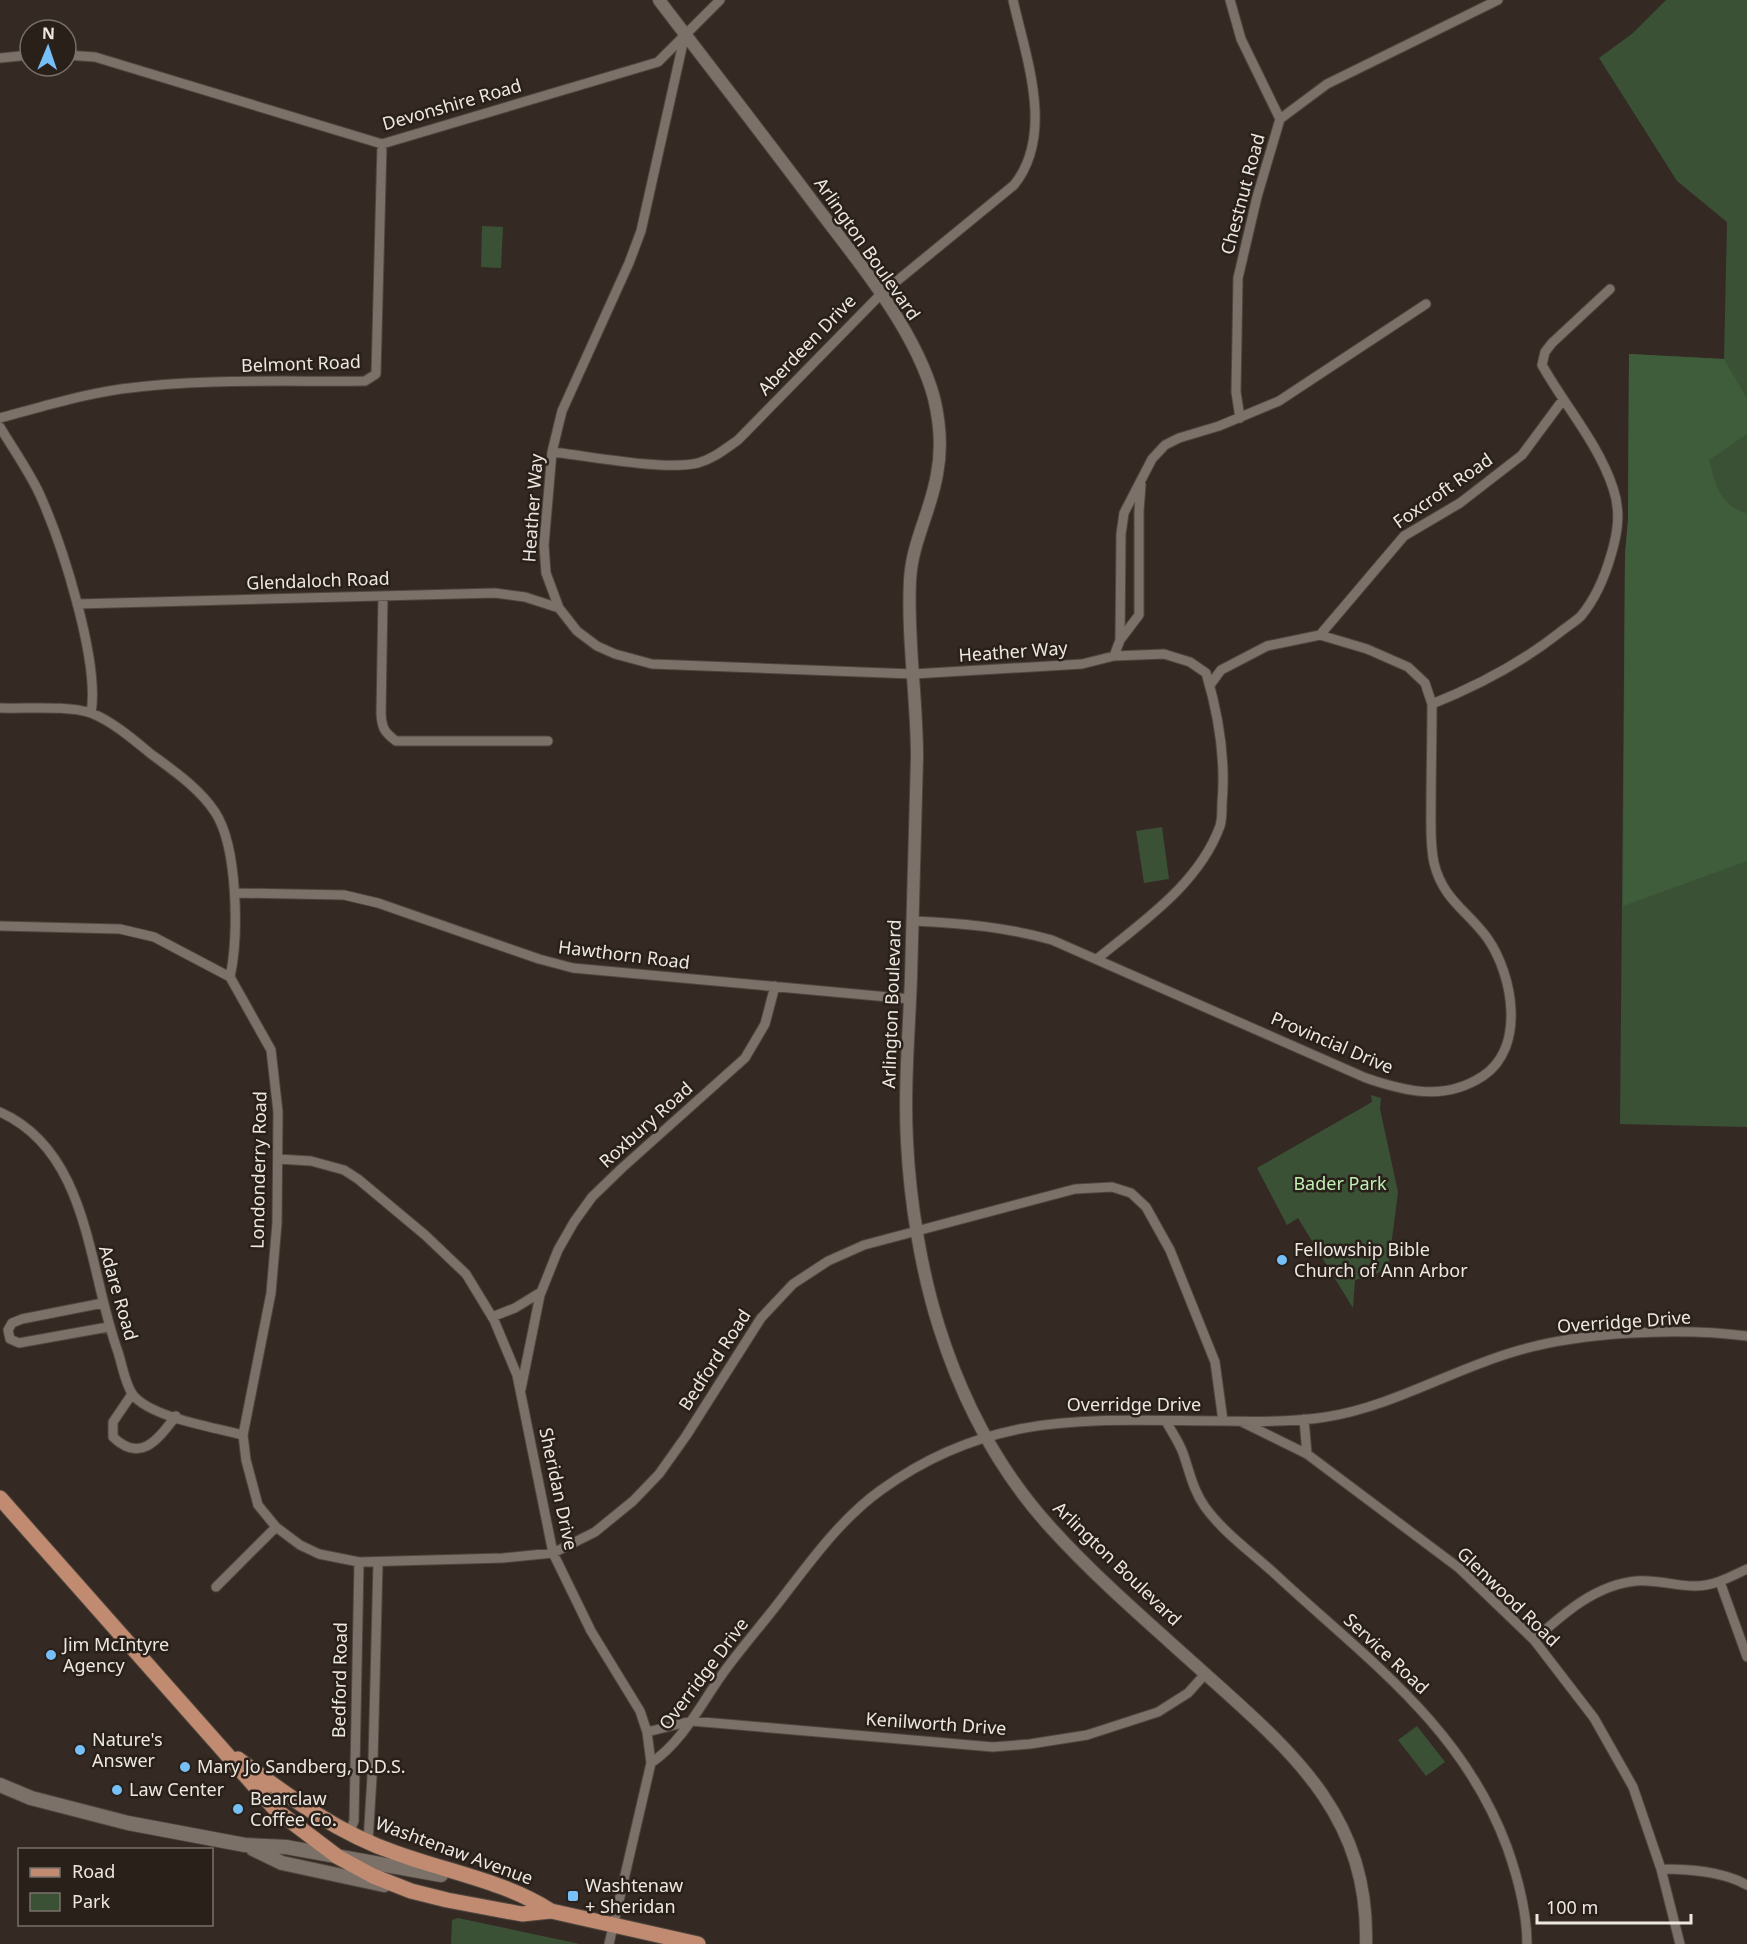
<svg xmlns="http://www.w3.org/2000/svg" width="1747" height="1944" viewBox="0 0 1747 1944" font-family="'Noto Sans',sans-serif">
<rect width="100%" height="100%" fill="#342a23"/>
<path fill="#3a5136" d="M1666 0H1747V1127L1620 1124 1625 555 1628 520 1629 354 1724 359 1727 222 1677 181 1599 58 1633 33Z
M482 226 503 227 501 268 481 267Z
M1162 827 1169 879 1144 883 1136 831Z
M1371 1095 1381 1098 1380 1109 1398 1192 1388 1270 1355 1280 1353 1308 1298 1218 1287 1225 1257 1168 1372 1102Z
M1417 1726 1445 1762 1426 1776 1398 1740Z
M458 1918 580 1944H451L452 1920Z"/>
<path fill="#3f5d3a" d="M1629 354 1724 359 1747 399V434L1709 460C1715 483 1720 507 1747 513V861L1623 906 1625 555 1628 520Z"/>
<g fill="none" stroke-linecap="round" stroke-linejoin="round">
<defs>
<path id="minor" d="M1230 0 1241 39 1280 119
M685 34 641 231 629 263 562 411 552 452 544 545 546 573 559 608 577 631 597 646 615 654 652 664 913 674 1082 664 1114 656 1164 654 1190 662 1206 673C1219 716 1226 759 1222 804 1222 811 1222 820 1220 826 1199 884 1142 922 1097 959
M66 55 95 57 382 144 658 62 720 0
M0 58 30 55
M0 418C40 407 80 395 121 389 201 378 284 382 365 381L376 374 382 144
M1240 418 1236 392 1238 278 1257 197 1280 119 1327 84 1498 0
M0 427C13 449 29 471 40 495 62 544 100 662 91 713
M552 452C589 456 664 471 698 463 713 459 725 449 738 440L881 294 1014 185C1055 134 1026 58 1013 0
M383 596 381 714C382 728 384 732 396 741H548
M77 604 495 593 525 597 559 608
M1320 635 1404 536 1460 503 1522 455 1562 401
M1120 640 1121 534 1124 513 1152 459 1165 445 1179 438 1219 426 1279 401 1426 304
M1114 656 1120 640 1139 615V511L1141 485
M1432 704C1477 686 1521 663 1559 633 1566 627 1575 622 1581 616 1596 598 1605 576 1611 555 1618 532 1621 511 1613 488 1598 443 1565 406 1542 365L1545 352 1552 343 1610 289
M0 708C26 709 67 705 91 713 112 721 134 740 151 754 174 771 199 788 215 812 238 847 239 937 230 977L271 1050 278 1112 277 1223 271 1293 243 1435 246 1460 258 1505 276 1527 300 1545 319 1554 359 1562 503 1558 553 1553 595 1532 633 1501 659 1474 686 1436 761 1318 793 1284 828 1261 864 1245 1075 1189 1112 1187 1131 1193 1146 1207 1170 1250 1215 1362 1223 1421
M235 893 344 895 378 903 539 959 573 968 910 999
M913 921C961 923 1006 927 1052 940L1366 1078C1407 1092 1445 1101 1483 1076 1526 1047 1513 976 1488 939 1468 911 1443 900 1434 863 1430 845 1431 826 1431 808 1431 773 1432 739 1432 704L1425 683 1408 667 1367 649 1320 635 1267 646 1221 670 1210 685
M0 926 120 929 154 937 230 977
M0 1112C90 1152 88 1271 118 1352 122 1364 125 1384 133 1395 152 1418 214 1427 243 1435
M278 1159 311 1161 344 1170 358 1179 425 1235 466 1274 494 1320 517 1375 553 1553 591 1631 640 1711 647 1732 651 1763 609 1944
M103 1303 22 1319 12 1323 8 1330 10 1339 19 1343 108 1327
M492 1317 515 1308 541 1292
M521 1389 540 1295 558 1250 574 1222 592 1197 622 1168 745 1058 765 1024 775 986
M132 1394 113 1422V1437C141 1464 158 1439 176 1416
M1304 1419 1307 1454
M1166 1421C1171 1431 1179 1442 1183 1453 1190 1473 1193 1490 1205 1507 1224 1533 1251 1552 1274 1573 1365 1658 1462 1725 1507 1847 1518 1878 1527 1910 1527 1944
M1242 1422 1307 1454 1459 1568 1534 1640 1594 1718 1633 1787 1661 1869 1680 1944
M1720 1582 1747 1657
M216 1587 276 1527
M1534 1640C1563 1614 1595 1585 1636 1581 1655 1579 1676 1586 1695 1586 1714 1586 1730 1577 1747 1569
M647 1732 691 1721 993 1747 1030 1744 1087 1735 1158 1712 1188 1693 1206 1673
M651 1763C682 1742 700 1706 721 1676 738 1652 758 1629 776 1606 807 1566 839 1520 881 1490 994 1408 1094 1421 1225 1421 1258 1422 1293 1422 1326 1417 1390 1407 1448 1372 1510 1353 1575 1332 1679 1327 1747 1336
M349 1833 354 1821 359 1562
M368 1842 373 1760 378 1563
M1661 1869C1689 1869 1722 1871 1747 1885"/>
<path id="tertiary" d="M659 0C710 67 762 134 813 202 856 259 915 328 934 398 940 423 942 449 937 474 931 511 912 542 910 580 907 639 917 698 917 757 915 830 913 904 911 977 909 1032 904 1088 907 1142 910 1202 921 1270 939 1327 962 1400 999 1471 1051 1528 1100 1582 1157 1630 1211 1679 1297 1756 1369 1819 1366 1944"/>
<path id="secondary" d="M0 1785 31 1798 128 1823 245 1845 286 1847 441 1875
M253 1849 282 1863 384 1885"/>
<path id="primary" d="M0 1498 276 1810 338 1857 373 1876 411 1891 447 1900 522 1914 551 1911 698 1944
M238 1759C288 1796 337 1833 396 1853 448 1872 504 1881 551 1911"/>
</defs>
<use href="#minor" stroke="#4e463f" stroke-width="11"/>
<use href="#tertiary" stroke="#4e463f" stroke-width="14"/>
<use href="#secondary" stroke="#4e463f" stroke-width="16"/>
<use href="#primary" stroke="#4e463f" stroke-width="17"/>
<use href="#minor" stroke="#7c7168" stroke-width="9"/>
<use href="#tertiary" stroke="#7c7168" stroke-width="12"/>
<use href="#secondary" stroke="#7c7168" stroke-width="14"/>
<use href="#primary" stroke="#c08b70" stroke-width="15"/>
</g>
<g fill="#77bff7" stroke="#2a201a" stroke-width="2">
<circle cx="1282" cy="1260" r="6"/>
<circle cx="51" cy="1655" r="6"/>
<circle cx="80" cy="1750" r="6"/>
<circle cx="185" cy="1767" r="6"/>
<circle cx="117" cy="1790" r="6"/>
<circle cx="238" cy="1809" r="6"/>
<rect x="567" y="1890" width="12" height="12" rx="3"/>
</g>
<g text-anchor="middle" stroke-width="5" stroke-linejoin="round" paint-order="stroke">
<g font-size="18" fill="#ede7e2" stroke="#2a201a">
<text transform="translate(452 105) rotate(-16)" y="6">Devonshire Road</text>
<text transform="translate(1243 194) rotate(-75)" y="6">Chestnut Road</text>
<text transform="translate(867 249) rotate(55)" y="6">Arlington Boulevard</text>
<text transform="translate(807 345) rotate(-46)" y="6">Aberdeen Drive</text>
<text transform="translate(301 364) rotate(-2)" y="6">Belmont Road</text>
<text transform="translate(1443 491) rotate(-35)" y="6">Foxcroft Road</text>
<text transform="translate(533 508) rotate(-86)" y="6">Heather Way</text>
<text transform="translate(318 581) rotate(-2)" y="6">Glendaloch Road</text>
<text transform="translate(1013 652) rotate(-4)" y="6">Heather Way</text>
<text transform="translate(624 955) rotate(7)" y="6">Hawthorn Road</text>
<text transform="translate(892 1004) rotate(-88)" y="6">Arlington Boulevard</text>
<text transform="translate(1332 1043) rotate(23)" y="6">Provincial Drive</text>
<text transform="translate(646 1125) rotate(-42)" y="6">Roxbury Road</text>
<text transform="translate(259 1170) rotate(-89)" y="6">Londonderry Road</text>
<text transform="translate(118 1293) rotate(74)" y="6">Adare Road</text>
<text transform="translate(1624 1322) rotate(-4)" y="6">Overridge Drive</text>
<text transform="translate(715 1360) rotate(-57)" y="6">Bedford Road</text>
<text x="1134" y="1411">Overridge Drive</text>
<text transform="translate(558 1489) rotate(78)" y="6">Sheridan Drive</text>
<text transform="translate(1117 1564) rotate(44)" y="6">Arlington Boulevard</text>
<text transform="translate(1508 1597) rotate(44)" y="6">Glenwood Road</text>
<text transform="translate(1386 1654) rotate(43)" y="6">Service Road</text>
<text transform="translate(704 1674) rotate(-53)" y="6">Overridge Drive</text>
<text transform="translate(340 1680) rotate(-89)" y="6">Bedford Road</text>
<text transform="translate(936 1724) rotate(4)" y="6">Kenilworth Drive</text>
<text transform="translate(454 1851) rotate(20)" y="6">Washtenaw Avenue</text>
</g>
<g font-size="18" fill="#bef0b4" stroke="#2a201a">
<text x="1340" y="1190">Bader Park</text>
</g>
<g font-size="18" fill="#ede7e2" stroke="#2a201a" text-anchor="start">
<text x="1294" y="1256">Fellowship Bible<tspan x="1294" dy="21">Church of Ann Arbor</tspan></text>
<text x="63" y="1651">Jim McIntyre<tspan x="63" dy="21">Agency</tspan></text>
<text x="92" y="1746">Nature's<tspan x="92" dy="21">Answer</tspan></text>
<text x="197" y="1773">Mary Jo Sandberg, D.D.S.</text>
<text x="129" y="1796">Law Center</text>
<text x="250" y="1805">Bearclaw<tspan x="250" dy="21">Coffee Co.</tspan></text>
<text x="585" y="1892">Washtenaw<tspan x="585" dy="21">+ Sheridan</tspan></text>
</g>
</g>
<rect x="18" y="1848" width="195" height="78" fill="#2a201a" stroke="#78706a" stroke-width="1.5"/>
<rect x="30" y="1868" width="30" height="9" fill="#c08b70" stroke="#78706a" stroke-width="1.5"/>
<text x="72" y="1878" font-size="18" fill="#ede7e2">Road</text>
<rect x="30" y="1893" width="30" height="18" fill="#3a5136" stroke="#78706a" stroke-width="1.5"/>
<text x="72" y="1908" font-size="18" fill="#ede7e2">Park</text>
<g transform="translate(48 48) rotate(2)"><circle r="28" fill="#2a201a" stroke="#78706a" stroke-width="1.5"/>
<path d="M0-4.5L10 22L0 15L-10 22Z" fill="#77bff7"/>
<text y="-9" font-size="16" font-weight="bold" text-anchor="middle" fill="#ede7e2">N</text>
</g>
<path d="M1537 1914v9h154v-9" fill="none" stroke="#ede7e2" stroke-width="3"/>
<text x="1546" y="1914" font-size="18" fill="#ede7e2" stroke="#2a201a" stroke-width="4.5" paint-order="stroke">100 m</text>
</svg>
